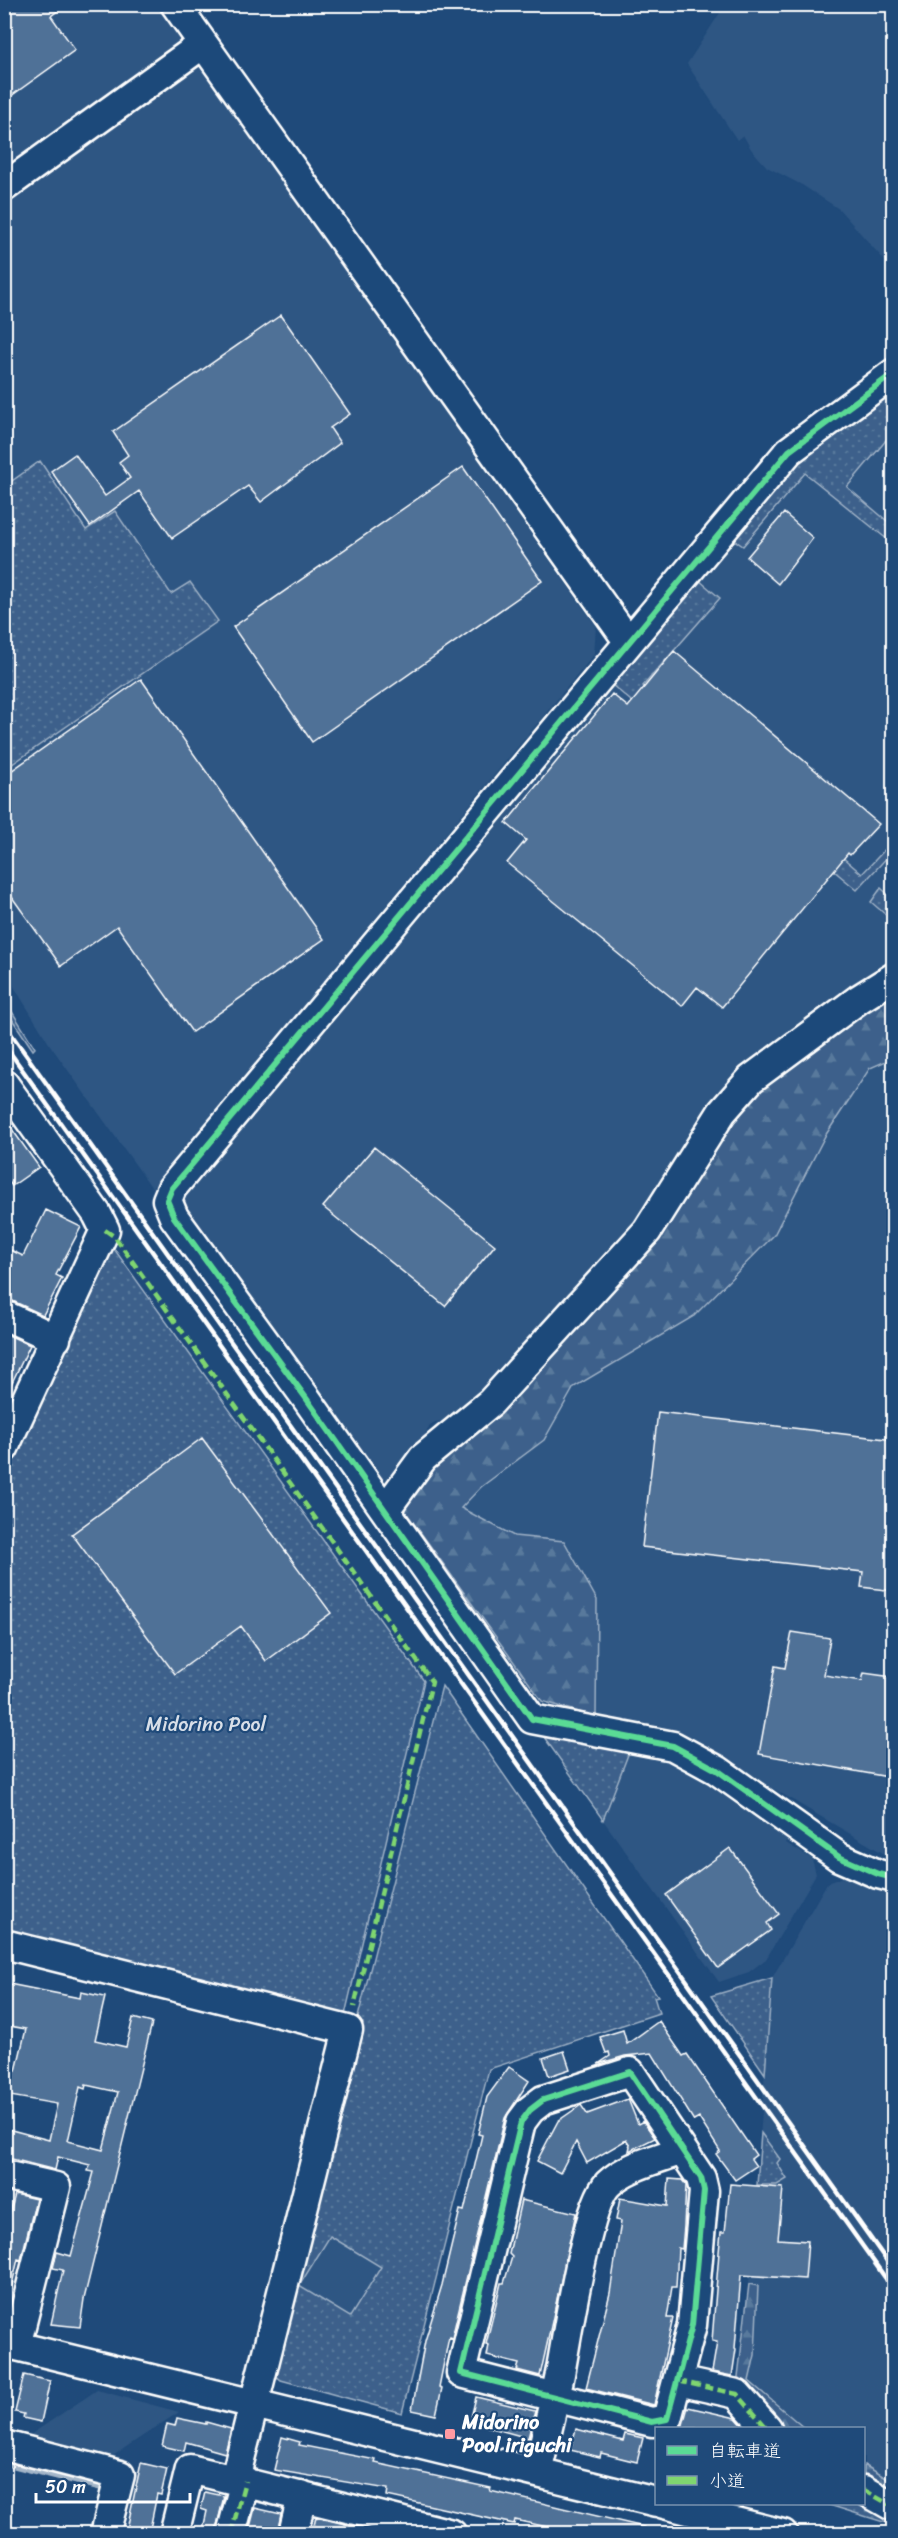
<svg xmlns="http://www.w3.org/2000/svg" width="898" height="2538" viewBox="0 0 898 2538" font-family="Sriracha,'Klee One',sans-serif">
<defs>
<pattern id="grass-dots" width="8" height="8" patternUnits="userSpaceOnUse" patternTransform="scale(1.5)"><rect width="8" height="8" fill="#3c618b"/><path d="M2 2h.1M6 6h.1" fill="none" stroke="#59799c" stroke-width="1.8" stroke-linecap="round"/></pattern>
<pattern id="forest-firs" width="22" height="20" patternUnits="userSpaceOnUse" patternTransform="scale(1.5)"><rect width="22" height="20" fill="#3c618b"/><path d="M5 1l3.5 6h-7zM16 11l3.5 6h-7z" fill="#59799c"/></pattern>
</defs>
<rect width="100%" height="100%" fill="#1f4a7a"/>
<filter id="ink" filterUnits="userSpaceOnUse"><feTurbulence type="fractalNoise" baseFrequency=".0167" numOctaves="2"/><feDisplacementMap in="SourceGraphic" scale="12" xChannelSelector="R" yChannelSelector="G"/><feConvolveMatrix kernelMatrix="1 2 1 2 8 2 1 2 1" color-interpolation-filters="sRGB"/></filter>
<g filter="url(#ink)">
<path fill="#2e5683" d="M5 5H157L182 40 180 50 5 175Z
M725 5H893V270L839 209 802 185 767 167 751 149 743 135 737 140 687 64Z
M191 65 201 67 596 626 594 655 152 1188 50 1045 5 972V199Z
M893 391V968L647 1210 480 1397 446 1421 435 1422 429 1427 413 1456 393 1482 381 1481 183 1205 185 1195 451 879 796 462Z
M893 990V1859L685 1737 654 1726 596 1717 542 1701 412 1486Z
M540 1732 681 1765 697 1773 788 1838 786 1843 812 1859 816 1874 766 1959 749 1972 719 1982Z
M843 1877 893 1895V2498L864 2482V2428H779L737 2385 749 2284 772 1978 827 1883Z
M330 2235 381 2267 350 2317 299 2286Z
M97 2390 179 2412 102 2463 21 2441Z"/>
<path fill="url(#grass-dots)" stroke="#9eb0c5" stroke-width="1.5" fill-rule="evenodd" d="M893 391V432L847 487 893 526V544L805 473 743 546 733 539 796 462Z
M40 461 86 530 115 511 171 594 190 582 218 621 5 769V486Z
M699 580 720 598 643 686 862 874 893 841V851L857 890 612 685Z
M881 888 893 899V921L871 902Z
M4 999 35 1048 33 1050 5 1009Z
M112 1246 424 1681 344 2019 5 1936V1492L14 1450Z
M442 1686 658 1996 654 1997 659 2013 489 2069 402 2413 281 2380 274 2374 320 2202 363 2023 357 2021ZM330 2236 381 2267 350 2317 299 2286Z
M540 1732 629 1752 603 1820 544 1737Z
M772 1978 765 2074 711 1996Z
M761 2133 780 2159 777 2163 787 2179 777 2185H757Z
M826 2504H864L893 2517V2525Z"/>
<path fill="url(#forest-firs)" stroke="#9eb0c5" stroke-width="1.5" d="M893 990V1058L870 1068 825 1136 774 1235 694 1316 574 1387 544 1440 481 1487 461 1508 514 1536 564 1541 597 1600 596 1717 542 1701 403 1508 412 1486 759 1088Z
M749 2284 758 2286 755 2355 749 2381 804 2428H779L737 2385Z
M864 2465 893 2482V2498L864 2482Z"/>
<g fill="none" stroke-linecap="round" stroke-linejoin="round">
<path stroke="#a3b5c8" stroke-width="6" d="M4 2463 106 2489"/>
</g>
<path fill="#507197" stroke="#fff" stroke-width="1.5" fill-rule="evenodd" d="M4 4H67L51 16 75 50 4 101Z
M281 315 350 414 330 428 340 443 261 502 248 486 172 538 139 491 90 526 51 471 75 454 105 496 130 478 119 462 128 455 113 432Z
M463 467 542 581 312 742 233 627Z
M784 513 813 538 778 584 747 557Z
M674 651 879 824 850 855 848 853 722 1007 697 987 682 1006 507 863 526 840 506 823 612 694 628 707Z
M141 679 324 939 192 1032 117 926 61 966 4 886V776Z
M4 1118 39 1167 12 1186 4 1175Z
M374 1147 495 1245 445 1306 323 1207Z
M46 1210 81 1227 56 1275 62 1278 43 1315 4 1297V1247L23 1256Z
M4 1333 30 1345 4 1399Z
M658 1412 894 1440V1591L861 1587 863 1572 642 1547Z
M202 1438 331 1613 266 1661 241 1626 175 1674 72 1534Z
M792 1632 830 1638 824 1675 862 1681 864 1673 892 1677 894 1778 759 1754 775 1666 785 1668Z
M730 1848 779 1914 767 1923 771 1930 718 1968 666 1895Z
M4 1983 80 1998 81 1992 105 1997 95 2040 126 2047 133 2018 152 2023 84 2299 80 2327 51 2324 63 2270 53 2268 57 2252 71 2256 94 2172 88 2171 90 2165 58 2157 55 2170 4 2157V2128L49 2140 57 2104 10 2096 11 2090 9 2089 12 2070 16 2071 26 2029 4 2025ZM86 2085 118 2092 103 2150 68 2141 80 2087 85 2089Z
M659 2021 683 2056 687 2054 756 2155 751 2159 756 2166 735 2180 716 2154 720 2151 699 2118 694 2121 652 2053 625 2056 598 2064 610 2056 609 2052 606 2053 600 2037 623 2030 627 2044Z
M564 2051 570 2069 549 2076 543 2058Z
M509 2067 529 2081 505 2118 452 2338 449 2337 439 2387 442 2388 436 2415 412 2410 425 2341 442 2285 460 2210 464 2211 482 2135 478 2134 487 2097Z
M628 2099 638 2124 643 2121 655 2138 629 2151 630 2146 626 2140 587 2163 576 2142 560 2173 537 2161 558 2121 581 2105 587 2114Z
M669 2179 682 2180 686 2185 684 2226 682 2249 678 2248 676 2287H672L667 2318H673L654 2405 586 2388 610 2293 621 2221 616 2220 620 2198 667 2206Z
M730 2184 783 2188 778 2239 808 2241 805 2279 741 2275 735 2348 736 2349 732 2376 712 2372 717 2342 712 2341 719 2252 721 2232H725Z
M15 2194 36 2199 21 2260 18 2259 11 2289 4 2288V2220L8 2221Z
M521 2200 576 2213 540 2376 517 2370 519 2364 487 2356 489 2345 486 2344 501 2283H504L512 2257 509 2254Z
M24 2375 50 2381 41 2422 23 2418 24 2414 15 2412Z
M476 2397 535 2411 528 2438 470 2422Z
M688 2407 736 2418 745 2428H682Z
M177 2418 206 2424V2422L231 2429 225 2453 186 2442 184 2451 162 2446 167 2424 175 2426Z
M576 2429 623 2441 625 2434 643 2438 637 2462 601 2453 600 2457 570 2450Z
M282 2437 300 2442 299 2445 376 2460 375 2463 491 2488 490 2491 644 2527 643 2534H549L550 2529 547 2527 515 2520 514 2524 387 2496 388 2489 274 2470Z
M141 2463 167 2469 161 2495 157 2494 149 2534H126Z
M205 2492 224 2496 215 2534H202L207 2511 201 2509Z
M255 2508 281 2514 277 2534 249 2531Z
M316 2517 361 2528 360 2534H312Z"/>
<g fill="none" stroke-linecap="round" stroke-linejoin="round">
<defs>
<path id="minor" d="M175 4 628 641
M4 187 203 44
M894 373 789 451 172 1188 167 1200 174 1217 306 1398 532 1719 673 1746 717 1770 839 1857 878 1874 894 1878
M4 1084 97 1214 105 1230 4 1448
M4 1315 56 1339
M385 1510 423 1458 491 1402 647 1231 722 1112 751 1079 859 999 894 977
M4 1944 348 2030 235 2479
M630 2072 701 2178 704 2191 692 2325 667 2419 652 2422 461 2373 521 2122 530 2110 543 2100Z
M4 2175 56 2187 16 2346
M4 2343 656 2502
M678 2381 737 2394 767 2428
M4 2445 120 2475 105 2534
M537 2472C545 2440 553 2407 560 2374 567 2337 586 2206 608 2184 626 2166 659 2159 682 2150
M864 2490 894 2507
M664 2504 783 2534
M174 2534 190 2469 452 2534
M231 2534 245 2481
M293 2534 302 2496"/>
</defs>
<use href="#minor" stroke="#fff" stroke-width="33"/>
<use href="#minor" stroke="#1f4a7a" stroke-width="28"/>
<path stroke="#fff" stroke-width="4.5" d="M4 1024 894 2271
M4 1044 894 2290"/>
<path stroke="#7fd670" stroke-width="4.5" stroke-dasharray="9 4.5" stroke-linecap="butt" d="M105 1230 115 1237 432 1682 354 2007
M678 2381 737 2394 767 2428
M864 2490 894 2507
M231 2534 245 2481"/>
<defs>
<path id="cycleway" d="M894 373 789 451 172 1188 167 1200 174 1217 306 1398 532 1719 673 1746 717 1770 839 1857 878 1874 894 1878
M630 2072 701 2178 704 2191 692 2325 667 2419 652 2422 461 2373 521 2122 530 2110 543 2100Z"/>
</defs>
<use href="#cycleway" stroke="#1f4a7a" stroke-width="10"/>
<use href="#cycleway" stroke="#5adb95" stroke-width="6"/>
</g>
</g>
<rect fill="#ff9aa2" stroke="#1f4a7a" stroke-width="2" x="444" y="2428" width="12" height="12" rx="3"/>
<g text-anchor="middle" stroke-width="4.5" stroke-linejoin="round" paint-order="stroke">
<g font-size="20" fill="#d8dfe8" stroke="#1f4a7a">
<text x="206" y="1731">Midorino Pool</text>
</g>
<g font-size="20" font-weight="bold" fill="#fff" stroke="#1f4a7a" text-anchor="start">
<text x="462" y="2429">Midorino<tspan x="462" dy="23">Pool iriguchi</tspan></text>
</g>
</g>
<rect width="898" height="2538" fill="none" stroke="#1f4a7a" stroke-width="24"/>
<rect x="12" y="12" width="874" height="2514" fill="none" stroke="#fff" stroke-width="2" filter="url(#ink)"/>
<rect x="655" y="2427" width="210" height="78" fill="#1f4a7a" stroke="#7992af" stroke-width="1.5"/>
<rect x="667" y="2446" width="30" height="9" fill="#5adb95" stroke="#7992af" stroke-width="1.5"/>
<text x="709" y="2457" font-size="18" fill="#ffffff">自転車道</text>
<rect x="667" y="2476" width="30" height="9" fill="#7fd670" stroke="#7992af" stroke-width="1.5"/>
<text x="709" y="2487" font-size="18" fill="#ffffff">小道</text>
<path d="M36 2493v9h154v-9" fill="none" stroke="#ffffff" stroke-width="3"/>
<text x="45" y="2493" font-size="18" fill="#ffffff" stroke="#1f4a7a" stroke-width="4.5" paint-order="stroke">50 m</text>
</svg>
